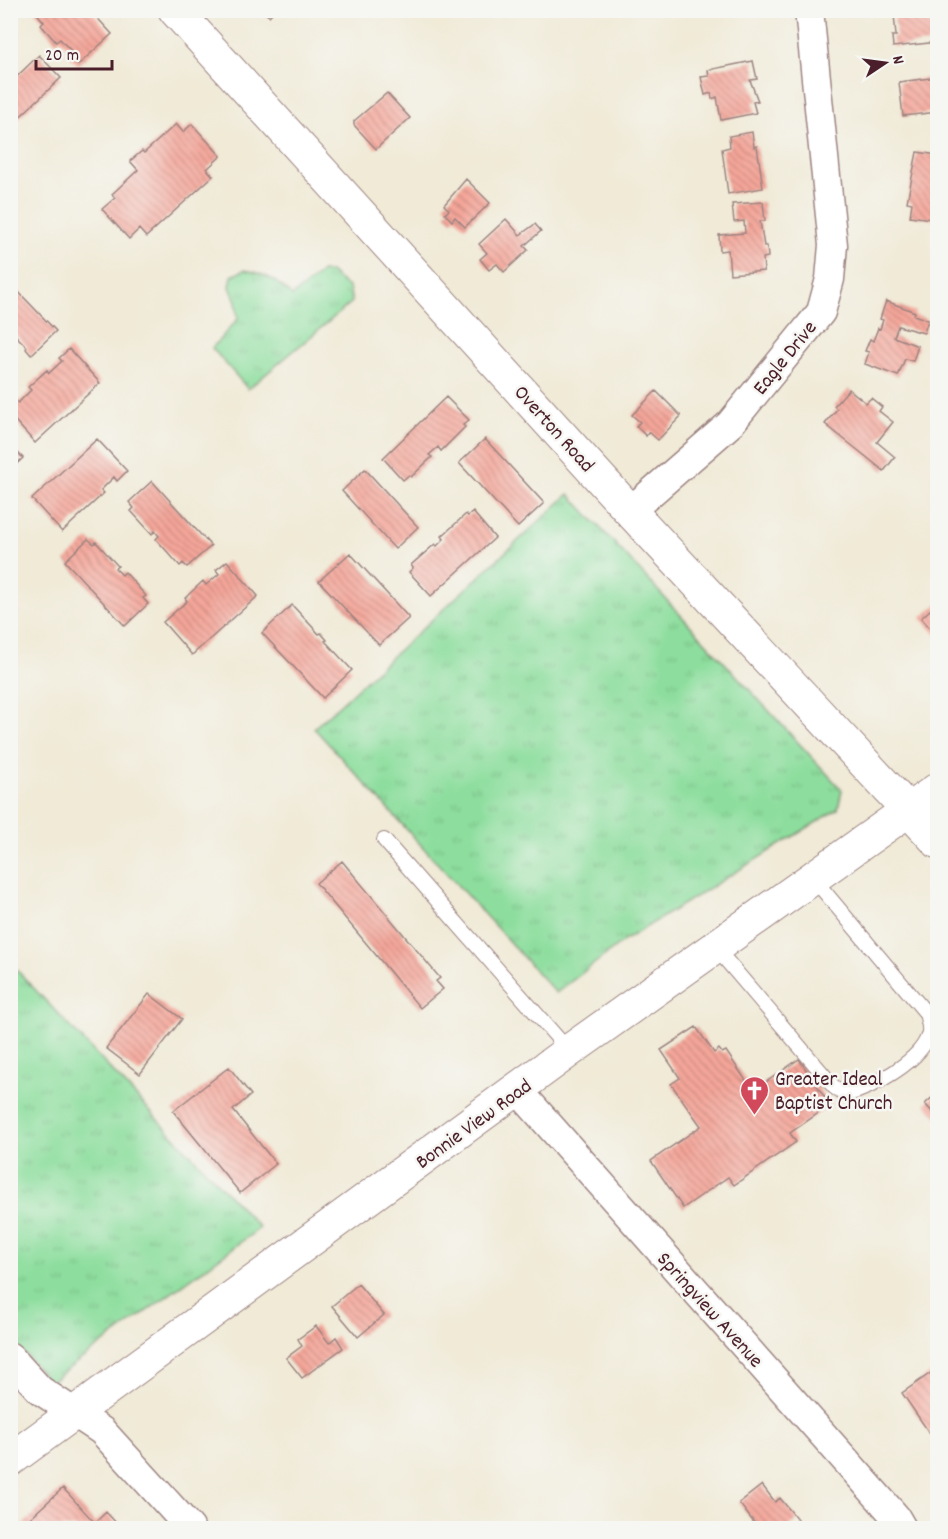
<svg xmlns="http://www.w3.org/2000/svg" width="948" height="1539" viewBox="0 0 948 1539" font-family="Dekko,sans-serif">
<defs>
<pattern id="grass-tufts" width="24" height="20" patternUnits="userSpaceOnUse" patternTransform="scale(1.5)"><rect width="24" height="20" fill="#8dde9e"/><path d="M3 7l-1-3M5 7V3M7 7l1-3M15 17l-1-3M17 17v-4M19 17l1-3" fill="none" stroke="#7bbe88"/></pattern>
<pattern id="building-back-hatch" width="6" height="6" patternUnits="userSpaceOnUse" patternTransform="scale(1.5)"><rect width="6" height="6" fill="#f5a69a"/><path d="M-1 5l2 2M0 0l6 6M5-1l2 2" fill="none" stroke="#c8877e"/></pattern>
</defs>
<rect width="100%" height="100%" fill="#f6f6f2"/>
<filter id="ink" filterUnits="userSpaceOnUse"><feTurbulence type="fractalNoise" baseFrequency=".0167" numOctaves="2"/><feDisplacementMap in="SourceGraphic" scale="12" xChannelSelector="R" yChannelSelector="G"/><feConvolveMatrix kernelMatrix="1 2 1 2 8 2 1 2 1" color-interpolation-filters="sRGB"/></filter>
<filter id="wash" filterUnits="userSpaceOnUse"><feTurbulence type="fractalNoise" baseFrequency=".008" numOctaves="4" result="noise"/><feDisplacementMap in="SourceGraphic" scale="24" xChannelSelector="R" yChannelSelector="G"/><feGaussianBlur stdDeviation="1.35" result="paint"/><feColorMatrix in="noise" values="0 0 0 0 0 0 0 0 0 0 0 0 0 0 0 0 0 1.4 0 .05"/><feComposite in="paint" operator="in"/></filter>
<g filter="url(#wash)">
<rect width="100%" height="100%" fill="#f0ead7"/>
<path fill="url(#grass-tufts)" stroke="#6c7e64" stroke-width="1.5" d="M244 270C265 273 277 281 292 296L322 272H330L349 288 352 302 248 389 212 348 238 319 236 301 230 287 232 276Z
M569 494 842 790 838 809 625 940 556 993 314 728Z
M11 964 260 1228 50 1382 11 1339Z"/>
<g id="blocks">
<path fill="url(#building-back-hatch)" d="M34 10H90L112 34 78 65 68 55 72 52 60 39 56 42 41 25 44 22Z
M261 10H275L269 16Z
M922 10H938V42L893 47 892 36H896L894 14Z
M39 55 61 78 10 126V83Z
M753 61 757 79 750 80 758 101 753 102 756 113 721 120 717 97 712 99 711 93 705 95 701 77 709 76 708 70Z
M938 77V112L903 116 899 82Z
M387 93 410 118 376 149 354 125V121Z
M176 124 183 132 192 124 221 156 207 169 213 176 146 237 139 229 129 239 102 209 115 198 112 194 138 170 130 161 142 151 144 153Z
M752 132 754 147 757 146 763 188 728 194 722 149 730 147 729 136Z
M917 152 938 155V220L910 216 912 203 907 202Z
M466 179 490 203 465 227 455 217 452 221 445 214 449 210 444 205Z
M763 202 765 221H760L764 246H767L768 257 763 258 764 271 730 274 728 250 720 251 719 235 745 233 744 221 734 222 732 204Z
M506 219 520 235 535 224 541 231 524 246 528 250 504 272 497 264 489 270 480 259 487 253 479 244Z
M10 283 56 331 31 355 26 349 27 347 10 330Z
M886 301 915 312 914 315 928 320 924 333 898 326 894 337 918 346 913 361 905 359 898 376 865 364 869 352 865 351 870 339 873 341 878 328 880 329 883 320 880 319Z
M69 349 100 383 35 443 10 415V404L15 400 18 403 31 390 28 387 47 370 49 373 62 361 59 358Z
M849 389 866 403 871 398 882 407 879 411 893 422 877 442 895 457 884 471 825 424 837 409 834 406Z
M656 391 681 416 658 440 649 432 646 436 636 426 640 422 632 415Z
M446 397 469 420 463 425 465 427 441 451 438 447 429 455 432 457 411 477 409 475 403 480 383 458Z
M97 439 127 471 117 481 114 477 101 490 104 493 62 532 32 499Z
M485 439 544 503 518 527 459 463Z
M10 445 23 458 10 470Z
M365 469 418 527 395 549 342 491Z
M152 481 211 546 187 567 183 563 180 566 156 539 159 536 155 531 152 534 131 511 134 508 129 502Z
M473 512 495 538 431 596 409 572 413 568 411 565 435 544 437 546 444 539 442 536 466 514 468 516Z
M88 539 94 544 96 542 118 566 115 568 122 575 125 572 146 596 143 598 148 604 125 626 65 561Z
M350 553 409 618 379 645 319 581Z
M227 561 258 596 192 655 163 622 187 601 185 598 203 581 206 585 219 574 216 570Z
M938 603V637L921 618Z
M292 605 319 634 321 633 327 640 325 641 352 670 323 698 262 633Z
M342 861 440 978 436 981 443 989 420 1008 316 883Z
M149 994 182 1019 140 1074 106 1048Z
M696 1027 714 1053 719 1049 722 1053 726 1051 753 1091 799 1059 830 1105 790 1133 796 1142 734 1185 728 1177 683 1208 651 1161 701 1126 671 1084 680 1078 661 1050Z
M229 1067 251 1095 233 1110 276 1164 240 1193 173 1111Z
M938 1092V1118L925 1104Z
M358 1284 384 1315 358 1337 332 1306Z
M316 1326 329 1343 336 1337 343 1348 302 1378 286 1358 302 1346 298 1339Z
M938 1368V1429L930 1434 902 1393Z
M762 1485 775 1502 780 1498 798 1520 787 1528H758L739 1503Z
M63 1488 95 1523 106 1512 121 1528H19Z"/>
</g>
</g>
<g filter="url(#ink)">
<use href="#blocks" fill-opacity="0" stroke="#9d8481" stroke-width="1.5"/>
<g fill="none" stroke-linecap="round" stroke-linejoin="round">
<defs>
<path id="lane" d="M384 840 569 1051
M715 947 834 1087 845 1095C870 1089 924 1060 929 1032 930 1027 927 1018 926 1013L813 878"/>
<path id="street" d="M630 511 730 424 821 312 830 279 833 245 809 10
M518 1090 895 1516 902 1528
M10 1357 40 1390 102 1431 190 1528"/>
<path id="secondary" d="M175 10 630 511 938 842
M10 1460 569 1051 938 789"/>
</defs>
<use href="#lane" stroke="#9d8481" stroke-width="16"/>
<use href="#street" stroke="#9d8481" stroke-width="31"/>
<use href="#secondary" stroke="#9d8481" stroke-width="35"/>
<use href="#lane" stroke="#fff" stroke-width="14"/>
<use href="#street" stroke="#fff" stroke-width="28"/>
<use href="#secondary" stroke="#fff" stroke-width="33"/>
</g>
</g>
<defs>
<symbol id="church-pin" viewBox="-11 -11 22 30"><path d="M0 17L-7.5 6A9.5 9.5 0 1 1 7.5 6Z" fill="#d1495b" stroke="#f6f6f2"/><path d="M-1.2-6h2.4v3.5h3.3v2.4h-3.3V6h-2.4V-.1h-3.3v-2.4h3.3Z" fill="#fff"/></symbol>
</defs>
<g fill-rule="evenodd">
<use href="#church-pin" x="738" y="1074" width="33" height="45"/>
</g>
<g text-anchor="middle" stroke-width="5" stroke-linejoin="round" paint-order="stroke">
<g font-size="21" fill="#4a1f2b" stroke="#f6f6f2">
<text transform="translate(784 357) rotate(-51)" y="7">Eagle Drive</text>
<text transform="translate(555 428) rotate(48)" y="7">Overton Road</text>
<text transform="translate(473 1123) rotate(-36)" y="7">Bonnie View Road</text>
<text transform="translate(711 1309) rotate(48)" y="7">Springview Avenue</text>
</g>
<g font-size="21" fill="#4a1f2b" stroke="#f6f6f2" text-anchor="start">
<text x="775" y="1085">Greater Ideal<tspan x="775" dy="24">Baptist Church</tspan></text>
</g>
</g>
<rect width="948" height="1539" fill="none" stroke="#f6f6f2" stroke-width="36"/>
<g transform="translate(885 63) rotate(77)" stroke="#f6f6f2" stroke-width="4.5" paint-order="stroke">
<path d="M0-4.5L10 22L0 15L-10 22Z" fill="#4a1f2b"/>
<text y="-9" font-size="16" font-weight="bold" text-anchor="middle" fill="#4a1f2b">N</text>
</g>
<path d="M36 60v9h76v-9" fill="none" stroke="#4a1f2b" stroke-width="3"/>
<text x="45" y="60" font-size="18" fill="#4a1f2b" stroke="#f6f6f2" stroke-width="4.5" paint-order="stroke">20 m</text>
</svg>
